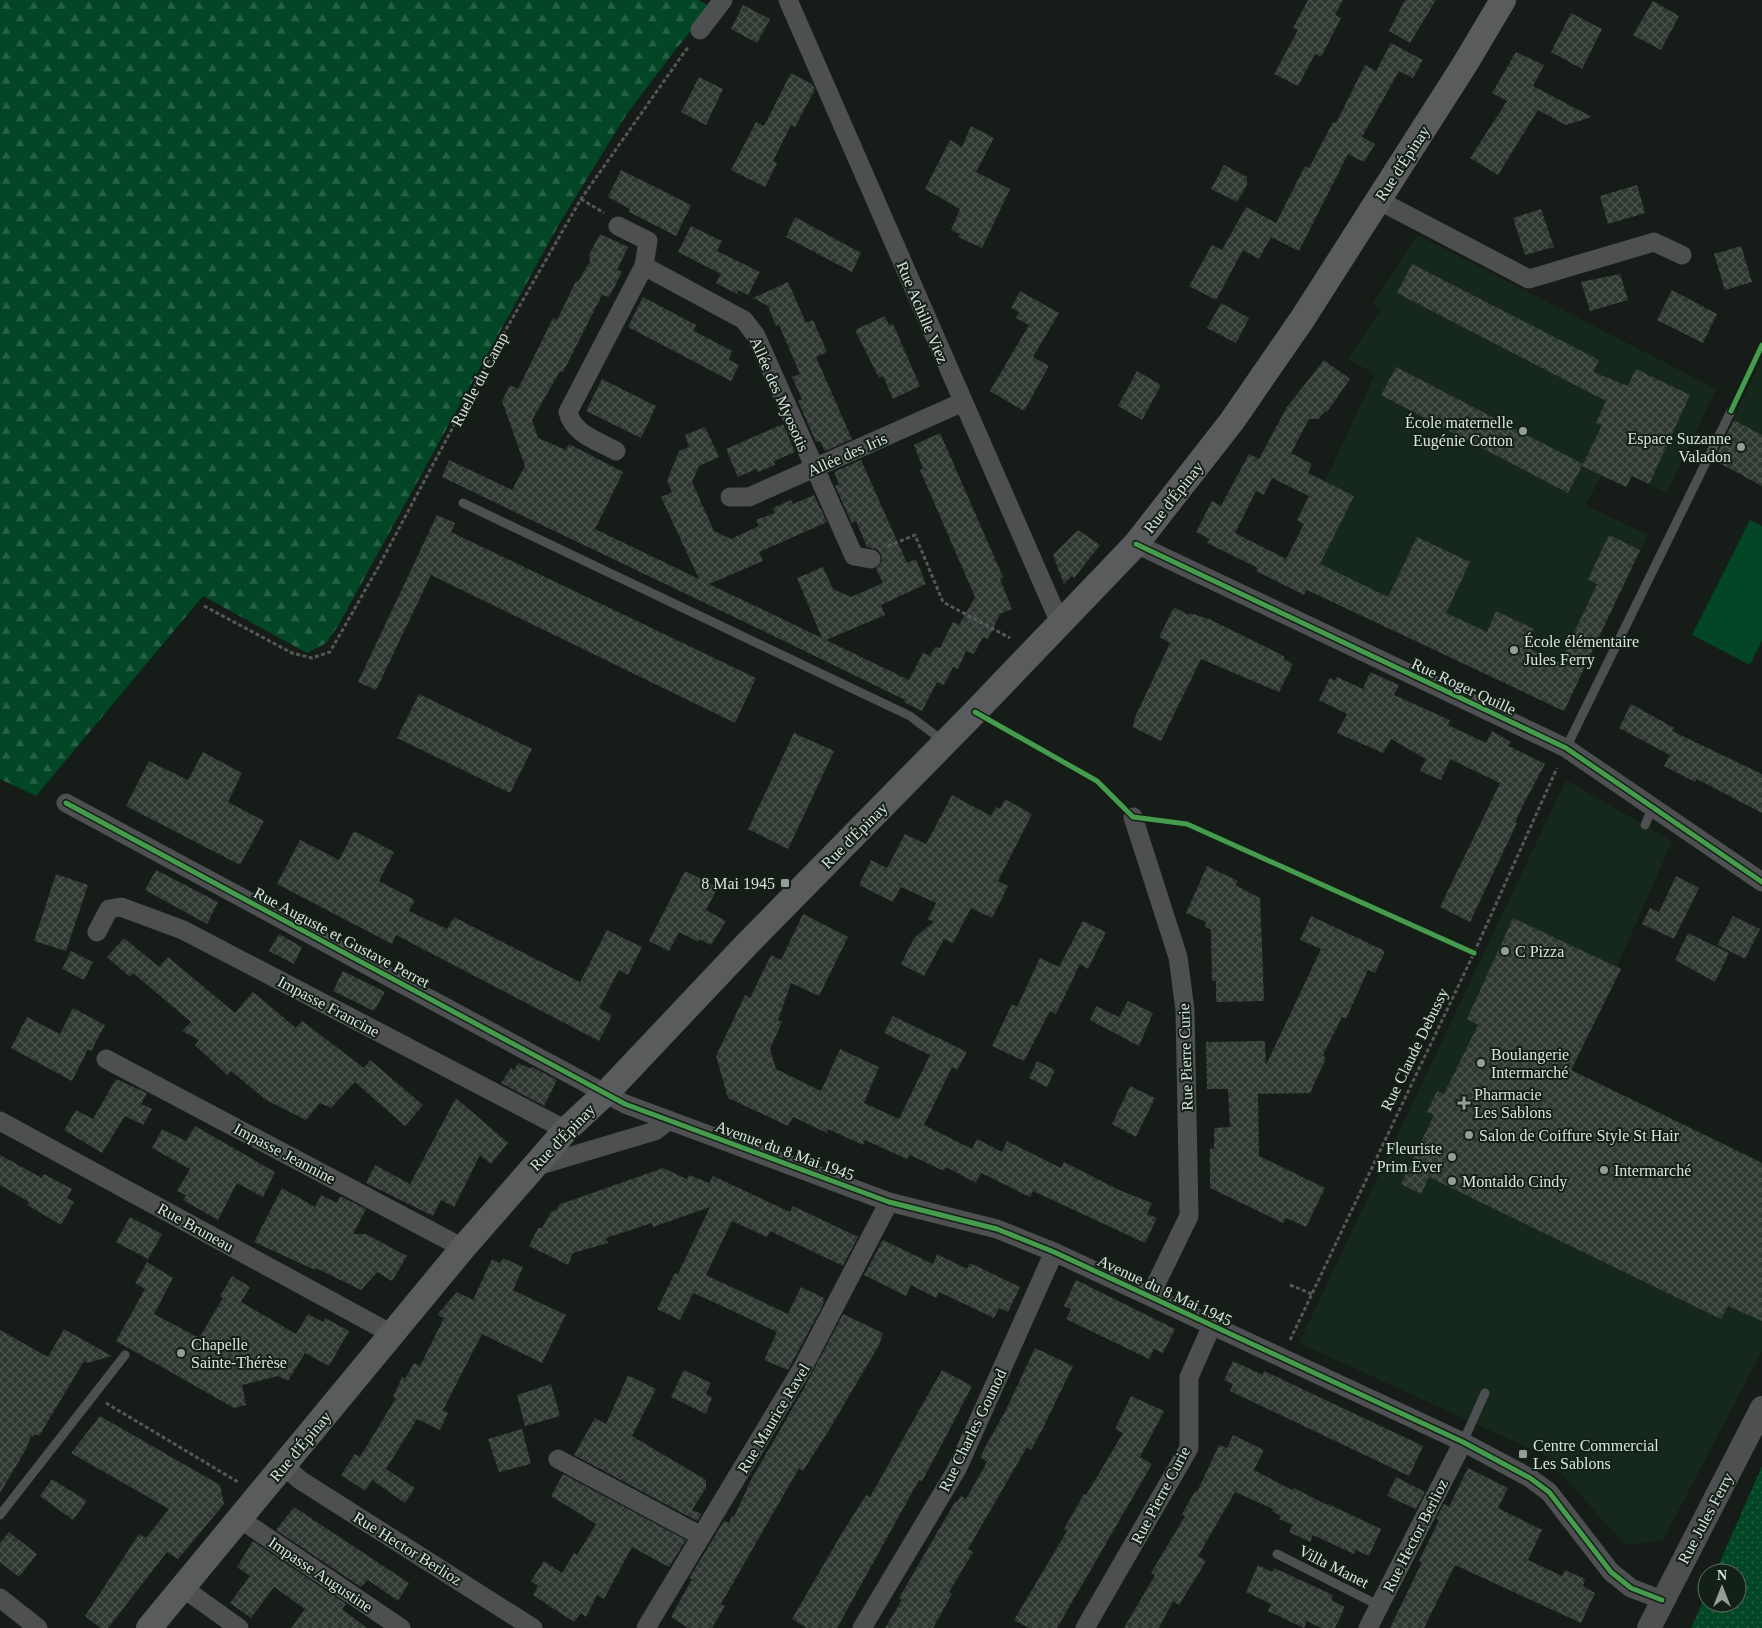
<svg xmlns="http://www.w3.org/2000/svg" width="1762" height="1628" viewBox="0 0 1762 1628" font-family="'Times New Roman',serif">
<defs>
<pattern id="forest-firs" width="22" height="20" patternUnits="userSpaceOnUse" patternTransform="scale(1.25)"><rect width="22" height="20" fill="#034626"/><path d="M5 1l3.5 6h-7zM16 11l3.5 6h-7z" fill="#276145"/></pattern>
<pattern id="garden-dots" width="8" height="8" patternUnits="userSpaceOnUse" patternTransform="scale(1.25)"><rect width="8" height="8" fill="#034626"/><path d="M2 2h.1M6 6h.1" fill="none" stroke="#276145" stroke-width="1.8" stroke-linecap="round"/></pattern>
<pattern id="building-cross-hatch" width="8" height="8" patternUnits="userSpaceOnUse" patternTransform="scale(1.25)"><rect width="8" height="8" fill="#2e3731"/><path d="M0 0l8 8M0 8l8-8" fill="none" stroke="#4c544e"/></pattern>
</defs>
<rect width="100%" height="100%" fill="#161c18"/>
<path fill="#16281c" d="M1418 235 1716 389 1667 493 1632 476 1602 475 1585 505 1648 535 1564 711 1307 590 1353 496 1325 482 1375 374 1348 359 1381 309 1373 303Z
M1762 359V435L1733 419Z
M1566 780 1672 841 1572 1070 1762 1162V1351L1663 1540 1633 1545 1623 1543 1546 1456 1299 1343Z"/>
<path fill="url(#forest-firs)" d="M0 0H699L711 7 676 49 626 115 558 226 338 626 326 643 307 653 203 596 36 796 0 779Z"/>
<path fill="#034626" d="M1750 520 1762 526V640L1750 665 1692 635Z"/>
<path fill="url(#garden-dots)" d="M1762 1466V1628H1691L1707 1592V1603H1737V1573H1715Z"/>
<path fill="url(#building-cross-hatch)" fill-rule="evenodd" d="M1308 0H1343L1335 15 1341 18 1321 57 1315 54 1298 86 1274 74 1298 30 1293 28Z
M1405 0H1436L1410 43 1389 31Z
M1653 1 1679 16 1661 50 1633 35Z
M743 5 770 19 757 43 731 29Z
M1571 13 1602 29 1582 69 1551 52Z
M1391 43 1423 60 1413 78 1399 71 1362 137 1375 144 1364 162 1348 154 1299 251 1271 237 1259 259 1243 250 1216 300 1189 286 1212 245 1222 250 1246 207 1276 223 1305 166 1309 168 1333 122 1336 123 1365 65 1376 71Z
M1516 52 1544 65 1533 86 1592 117 1566 125 1538 110 1498 175 1470 158 1507 101 1492 93Z
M791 73 812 84 815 89 795 127 791 125 773 161 777 163 765 187 731 170 756 122 764 126Z
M699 77 723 89 706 125 681 112Z
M971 126 994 138 976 172 1010 189 982 248 958 237 960 234 951 230 960 209 925 189 950 140 962 147Z
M1224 165 1247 177V185L1237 202 1211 189Z
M621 170 691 205 676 236 629 212 630 209 608 197Z
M1637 185 1645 213 1608 224 1600 196Z
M1541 209 1554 247 1525 255 1513 218Z
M795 217 861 253 852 272 786 237Z
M691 226 722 241 717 251 760 272 748 295 738 290 737 294 716 283 721 274 678 252Z
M600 234 628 247 617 270 622 272 609 297 602 295 563 372 560 371 532 420 538 438 566 450 569 444 623 472 595 529 699 579 661 497 672 492 667 481 679 451 689 447 685 435 705 427 719 457 699 466 692 482 714 531 731 539 759 526 756 520 775 513 773 508 791 500 793 504 814 495 827 522 759 552 763 561 709 584 822 638 797 578 823 567 833 589 851 597 883 583 876 569 882 561 881 555 878 550 867 547 856 521 852 523 835 486 839 484 834 472 861 460 907 563 916 559 926 584 881 605 885 615 826 640 909 680 923 653 930 656 935 647 940 648 953 622 959 625 975 597 920 470 923 468 914 445 940 433 1003 577 1000 579 1012 609 1000 614 988 639 983 637 974 654 966 651 958 669 953 667 944 685 937 682 922 711 904 702 905 700 778 638 442 477 449 460 512 490 525 466 502 401 510 385 518 389 553 318 557 320 576 281 578 282 590 261 589 255Z
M1741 246 1752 282 1725 290 1714 254Z
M1412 264 1599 360 1593 372 1628 386 1636 369 1690 395 1649 484 1632 476 1626 487 1582 466 1602 425 1596 423 1606 401 1397 293Z
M1620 274 1628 300 1590 311 1581 282Z
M788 282 806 323 813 320 827 352 816 357 852 439 825 451 820 441 816 442 798 401 802 399 792 377 800 374 779 325 776 326 768 306 753 298Z
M1672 290 1717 314 1703 343 1657 320Z
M1020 291 1059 313 1033 357 1049 366 1024 411 990 391 1029 325 1016 318 1019 312 1011 308Z
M643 297 696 325 694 331 732 351 729 360 739 365 731 381 628 327Z
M1221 303 1249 318 1236 343 1207 328Z
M885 316 889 325 893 324 920 386 893 399 883 376 879 378 855 330Z
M1324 360 1350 379 1327 412 1325 411 1319 419H1309L1291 453 1312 464 1308 473 1354 496 1320 564 1388 597 1417 537 1470 562 1446 613 1487 632 1496 611 1534 629 1525 647 1560 663 1597 584 1588 579 1609 535 1640 550 1564 711 1307 590 1304 595 1256 571 1258 568 1207 543 1210 539 1196 532 1212 501 1221 506 1249 454 1259 459 1287 407ZM1272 478 1309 496 1297 520 1304 524 1286 559 1235 533 1256 491 1264 495Z
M1396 367 1583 464 1568 493 1381 395Z
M1137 371 1161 385 1142 420 1118 406Z
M602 379 656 406 641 438 586 411Z
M1734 420 1762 435V486L1714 460Z
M783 424 795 452 774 461 775 465 758 472 756 469 738 477 726 449Z
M437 515 455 523 451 532 756 678 735 723 431 575 376 690 358 682Z
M1078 530 1100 545 1074 578 1072 576 1064 584 1053 555Z
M1174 607 1188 615 1190 613 1209 619 1284 656V659L1293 664 1279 692 1201 659 1161 741 1133 727 1135 717 1170 643 1159 637Z
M1370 672 1399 685 1394 695 1450 720 1448 725 1486 743 1492 731 1511 742 1509 746 1545 764 1524 803 1515 822 1517 823 1470 922 1440 907 1500 783 1450 759 1441 780 1420 771 1426 759 1391 739 1383 753 1337 733 1347 714 1319 700 1330 678 1335 681 1337 677 1363 689Z
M419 694 532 749 510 793 397 738Z
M1631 704 1674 728 1672 731 1762 774V813L1697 779 1695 782 1664 766 1670 755 1619 728Z
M794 733 834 751 788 849 748 829Z
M203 752 242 773 228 802 264 821 240 865 126 806 149 761 188 780Z
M952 795 991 816 996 807 1000 809 1005 799 1032 814 998 881 1008 886 992 918 971 908 953 943 944 939 924 976 901 964 914 938 934 922 928 919 936 903 901 887 893 902 859 885 871 860 887 868 905 834 926 844Z
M354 831 394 852 379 881 415 900 409 911 447 929 454 917 580 982 607 930 642 947 628 975 619 970 599 1008 612 1015 599 1041 396 935 392 944 277 884 300 840 339 860Z
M1207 866 1238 881 1235 885 1260 898 1264 1001 1216 1002V981H1212L1211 930 1205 926 1206 922 1186 913Z
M156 870 218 902 207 924 145 890Z
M685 871 718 887 706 910 726 921 711 945 699 939 698 942 679 932 669 951 649 941Z
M56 874 88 885 66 951 34 941Z
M1676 876 1699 888 1674 939 1642 924 1650 908 1659 912Z
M803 914 848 937 819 996 791 983 778 1020 782 1022 770 1049 776 1069 821 1091 840 1049 879 1067 864 1103 899 1119 930 1055 884 1033 893 1016 967 1052 957 1070 952 1067 924 1125 972 1149 977 1139 1002 1152 1007 1141 1061 1168 1064 1162 1119 1190 1152 1203 1147 1214 1157 1218 1145 1243 1033 1191 1030 1197 981 1173 976 1183 946 1167 944 1171 910 1155 907 1159 865 1140 863 1145 828 1129 827 1133 793 1117 788 1126 728 1098 716 1056 745 995 750 998 771 955 781 960Z
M1311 916 1385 951 1375 973 1368 970 1346 1019 1342 1017 1323 1055 1326 1058 1310 1093 1258 1094 1259 1156 1325 1188 1306 1227 1286 1218 1283 1223 1210 1188V1149L1214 1148V1128L1230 1127 1228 1089H1207L1206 1042 1265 1041 1266 1065 1321 949 1300 940Z
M1733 916 1760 929 1745 959 1717 945Z
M1513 918 1621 969 1571 1070 1762 1163V1321L1728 1306 1721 1319 1429 1177 1421 1194 1401 1184 1434 1115 1427 1112 1437 1091 1444 1094 1478 1025 1467 1019Z
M1083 921 1106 932 1088 969 1080 964 1056 1014 1050 1011 1024 1061 992 1046 1012 1004 1017 1007 1040 958 1059 967Z
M1688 933 1729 953 1715 982 1675 960Z
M279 934 302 947 294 964 269 951Z
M124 938 159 967 168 957 235 1013 253 992 296 1028 302 1021 364 1068 370 1060 423 1105 405 1126 355 1082 331 1108 320 1103 306 1120 266 1100 231 1071 227 1075 195 1045 199 1040 182 1031 191 1022 133 973 130 977 107 957Z
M71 951 93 962 84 980 62 969Z
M343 971 385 992 374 1011 333 991Z
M1128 1001 1153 1013 1139 1046 1090 1020 1096 1006 1119 1017Z
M73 1008 105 1025 91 1051 88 1049 72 1081 11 1048 27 1017 60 1034Z
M1037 1061 1055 1070 1047 1087 1029 1078Z
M518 1063 531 1069 532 1067 557 1080 544 1106 501 1083 511 1068 514 1070Z
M116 1079 147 1093 141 1104 152 1109 143 1125 125 1116 102 1153 64 1130 76 1110 93 1119Z
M1130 1086 1155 1098 1136 1137 1112 1124Z
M456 1098 508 1143 491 1164 480 1155 454 1207 441 1200 433 1216 366 1183 375 1165 410 1184Z
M195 1126 275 1172 263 1197 237 1183 218 1220 183 1200 186 1195 177 1191 190 1169 152 1148 162 1129 186 1141Z
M0 1155 42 1178 44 1174 72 1189 67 1198 74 1202 61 1225 27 1205 29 1202 0 1185Z
M663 1168 687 1179 689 1175 709 1183 713 1176 790 1212 793 1206 858 1237 843 1266 770 1231 767 1237 732 1221 706 1275 788 1314 801 1287 824 1298 823 1305 788 1370 764 1360 777 1332 720 1305 693 1293 680 1320 657 1309 675 1273 678 1274 710 1207 653 1227 652 1223 606 1238 608 1243 573 1253 568 1265 529 1246 538 1228H542L551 1212 558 1209V1205Z
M282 1188 315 1207 321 1195 337 1203 340 1196 366 1209 353 1234H366L407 1256 392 1281 377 1272 361 1290 316 1268 315 1270 254 1242Z
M130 1217 162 1234 148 1259 116 1242Z
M883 1240 933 1264 937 1254 967 1269 970 1263 1020 1287 1008 1312 999 1308 994 1318 939 1292 936 1298 911 1285 906 1296 864 1275Z
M503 1258 523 1267 513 1290 566 1315 542 1363 482 1334 443 1410 448 1413 440 1430 417 1419 386 1469 415 1488 405 1503 372 1480 365 1491 341 1475 355 1454 360 1457 396 1398 393 1397 402 1377 405 1379 414 1363 420 1366 444 1318 437 1315 457 1292 473 1300 492 1259 500 1263Z
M147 1262 173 1278 154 1314 199 1338 223 1298 220 1296 232 1276 250 1287 241 1302 296 1334 308 1314 323 1322 325 1318 349 1331 329 1366 305 1353 288 1381 278 1376 242 1385 246 1405 234 1408 116 1341 145 1289 135 1283Z
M1076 1280 1175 1329 1163 1353 1154 1349 1149 1359 1066 1319 1071 1309 1064 1306Z
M843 1314 883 1333 879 1345 829 1430 803 1471 799 1468 721 1604 725 1606 712 1628H688L671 1617 692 1579 689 1578 724 1521 729 1523 732 1516 734 1517 751 1480 803 1390Z
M64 1329 112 1356 87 1363 84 1361 39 1436 35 1434 33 1437 31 1436 26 1449 0 1493V1330L48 1357Z
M1035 1348 1073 1366 1042 1430 1031 1450 1027 1447 968 1549 973 1552 949 1592 952 1594 933 1628H885L902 1600 899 1598 955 1502H957L961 1496 966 1499 987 1462 981 1458 983 1451 1006 1410Z
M1233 1361 1263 1375 1264 1371 1423 1446 1409 1476 1230 1391 1233 1384 1224 1380Z
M684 1370 711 1383 706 1394 712 1397 706 1414 671 1397Z
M942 1370 972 1386 942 1444 922 1481 919 1480 837 1628H807L792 1619 842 1533 866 1495 870 1497Z
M628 1375 656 1389 632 1436 706 1480V1488L692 1510 702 1514 697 1521 574 1455 595 1418 606 1424Z
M551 1384 560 1416 525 1426 517 1395Z
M1131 1396 1164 1411 1140 1457 1152 1464 1057 1628H1029L1014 1620 1067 1531 1064 1529 1084 1494 1086 1495 1123 1433 1115 1429Z
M100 1416 220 1485 224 1504 178 1559 167 1552 108 1628H100L85 1616 139 1534 146 1538 169 1509 71 1453Z
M522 1429 531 1464 499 1472 488 1439Z
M1233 1435 1264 1450 1254 1470 1292 1490 1294 1488 1327 1505 1328 1504 1381 1529 1369 1556 1356 1550 1354 1554 1313 1535 1310 1542 1289 1532 1293 1525 1279 1519 1281 1516 1272 1511 1273 1509 1235 1492 1198 1556 1206 1561 1179 1605 1173 1601 1159 1628H1124L1155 1575 1151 1573 1185 1516 1182 1514 1195 1491 1197 1492 1219 1445 1227 1448Z
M1468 1468 1508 1488 1498 1508 1542 1530 1528 1560 1562 1576 1565 1570 1585 1579 1583 1586 1595 1593 1581 1623 1455 1565 1424 1628H1390L1422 1562 1419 1561 1439 1520 1436 1519 1444 1504 1449 1507Z
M563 1474 686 1540 669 1567 632 1547 604 1599 597 1595 586 1617 581 1613 574 1622 533 1595 538 1586 531 1581 544 1561 562 1573 574 1553 577 1555 596 1524 551 1496Z
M1396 1477 1425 1492 1416 1509 1387 1496Z
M52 1479 87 1501 73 1520 40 1496Z
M294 1507 409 1583 398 1601 368 1580 361 1587 276 1530Z
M9 1532 37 1554 19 1577 0 1562V1543Z
M253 1541 346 1604 342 1609 367 1628H291L305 1609 274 1587 251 1618 230 1603 250 1576 237 1567Z
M1258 1565 1272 1572 1274 1568 1333 1595 1331 1600 1345 1607 1335 1628H1321L1307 1621 1304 1628 1268 1611 1271 1604 1246 1592Z"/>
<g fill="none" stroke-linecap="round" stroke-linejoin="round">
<path stroke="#555857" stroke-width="3" stroke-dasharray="4 2.5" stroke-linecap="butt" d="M581 199 604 213
M888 546 915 535 943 602 1010 638
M204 606 292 653 312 658 330 652 380 564 493 352 581 199 688 47
M1290 1285 1312 1294
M1290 1340 1474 953 1557 768
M106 1403 238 1482"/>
<path stroke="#4e4f51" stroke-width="9" d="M463 503 910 716 943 741
M1566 748 1731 411
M1645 825 1653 807
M1463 1442 1485 1393
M0 1515 125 1355
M1277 1554 1378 1605"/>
<path stroke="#4e4f51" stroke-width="19" d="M788 0 1060 623
M700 30 723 0
M1378 200 1529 279 1654 242 1682 255
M644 266 744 320 756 336 854 556 871 559
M616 451C598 441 573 434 568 412L644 266 648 241 618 226
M730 497H749L963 402
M1136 544 1566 748 1762 882
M66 803 625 1104 889 1202 997 1229 1054 1252 1463 1442 1530 1478 1549 1492 1611 1572 1631 1588 1662 1600
M1133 817 1178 957 1185 1010 1189 1216 1150 1296
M97 932 109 909 121 907 183 930 566 1130
M106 1059 463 1248
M0 1121 392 1334
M534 1167 655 1131 669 1120
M558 1459 701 1536
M284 1466 300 1480 533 1628
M240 1519 401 1628
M183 1588 239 1628
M0 1598 38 1628
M646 1628 803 1367 889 1202
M862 1628 957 1469 1054 1252
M1085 1628 1189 1448V1377L1212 1325
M1368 1628 1463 1442"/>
<path stroke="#4e4f51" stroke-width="24" d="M1649 1628 1762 1408"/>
<path stroke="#5a5b5d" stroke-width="26" d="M149 1628 463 1248 566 1130 611 1088 747 944 975 712 1136 544 1232 421 1303 318 1465 64 1503 0"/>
<defs>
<path id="cycleway" d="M1731 411 1762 345
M1136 544 1566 748 1762 882
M975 712 1097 781 1133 817 1187 824 1474 953
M66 803 625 1104 889 1202 997 1229 1054 1252 1463 1442 1530 1478 1549 1492 1611 1572 1631 1588 1662 1600"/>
</defs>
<use href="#cycleway" stroke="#122017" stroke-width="8"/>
<use href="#cycleway" stroke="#469c4c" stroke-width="5"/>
</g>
<g fill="#959d98" stroke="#122017" stroke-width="2">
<circle cx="1523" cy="431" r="5"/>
<circle cx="1741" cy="447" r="5"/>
<circle cx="1514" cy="650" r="5"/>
<rect x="780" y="878" width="10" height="10" rx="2.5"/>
<circle cx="1505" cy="951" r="5"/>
<circle cx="1481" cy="1063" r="5"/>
<path d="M1461.5 1095.5h5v5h5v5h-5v5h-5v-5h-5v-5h5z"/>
<circle cx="1469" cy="1135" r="5"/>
<circle cx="1452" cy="1157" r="5"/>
<circle cx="1604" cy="1170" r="5"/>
<circle cx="1452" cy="1181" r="5"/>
<circle cx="181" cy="1353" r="5"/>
<rect x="1518" y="1449" width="10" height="10" rx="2.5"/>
</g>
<g text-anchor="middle" stroke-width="4" stroke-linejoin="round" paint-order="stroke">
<g font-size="16" fill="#dae3dd" stroke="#122017">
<text transform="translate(1402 163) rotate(-57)" y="6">Rue d'Épinay</text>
<text transform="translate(923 312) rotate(67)" y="6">Rue Achille Viez</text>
<text transform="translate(479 379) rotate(-62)" y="6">Ruelle du Camp</text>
<text transform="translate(780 394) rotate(66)" y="6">Allée des Myosotis</text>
<text transform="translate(847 454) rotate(-24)" y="6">Allée des Iris</text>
<text transform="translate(1173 497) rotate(-52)" y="6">Rue d'Épinay</text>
<text transform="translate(1464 686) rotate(25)" y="6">Rue Roger Quille</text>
<text transform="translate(854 835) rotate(-45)" y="6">Rue d'Épinay</text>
<text transform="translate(342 937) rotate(28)" y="6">Rue Auguste et Gustave Perret</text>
<text transform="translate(329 1006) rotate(28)" y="6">Impasse Francine</text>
<text transform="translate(1414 1049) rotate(-64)" y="6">Rue Claude Debussy</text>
<text transform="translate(1185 1057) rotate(-92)" y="6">Rue Pierre Curie</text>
<text transform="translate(562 1137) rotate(-46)" y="6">Rue d'Épinay</text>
<text transform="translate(785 1150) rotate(20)" y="6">Avenue du 8 Mai 1945</text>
<text transform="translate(285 1153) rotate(28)" y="6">Impasse Jeannine</text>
<text transform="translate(196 1227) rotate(29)" y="6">Rue Bruneau</text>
<text transform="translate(1165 1290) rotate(25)" y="6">Avenue du 8 Mai 1945</text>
<text transform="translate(773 1418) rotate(-59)" y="6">Rue Maurice Ravel</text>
<text transform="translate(972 1430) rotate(-64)" y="6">Rue Charles Gounod</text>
<text transform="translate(300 1446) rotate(-50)" y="6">Rue d'Épinay</text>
<text transform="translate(1160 1495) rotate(-62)" y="6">Rue Pierre Curie</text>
<text transform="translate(1705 1518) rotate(-62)" y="6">Rue Jules Ferry</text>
<text transform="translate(1415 1535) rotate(-63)" y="6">Rue Hector Berlioz</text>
<text transform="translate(408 1548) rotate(32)" y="6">Rue Hector Berlioz</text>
<text transform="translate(1334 1566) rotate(27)" y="6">Villa Manet</text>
<text transform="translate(321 1574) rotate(34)" y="6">Impasse Augustine</text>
</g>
<g font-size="16" fill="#dae3dd" stroke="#122017" text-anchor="start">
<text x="1513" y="428" text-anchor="end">École maternelle<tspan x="1513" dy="18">Eugénie Cotton</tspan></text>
<text x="1731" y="444" text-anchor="end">Espace Suzanne<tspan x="1731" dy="18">Valadon</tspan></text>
<text x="1524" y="647">École élémentaire<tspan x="1524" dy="18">Jules Ferry</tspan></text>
<text x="775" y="889" text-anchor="end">8 Mai 1945</text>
<text x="1515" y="957">C Pizza</text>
<text x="1491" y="1060">Boulangerie<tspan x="1491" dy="18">Intermarché</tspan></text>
<text x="1474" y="1100">Pharmacie<tspan x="1474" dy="18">Les Sablons</tspan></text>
<text x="1479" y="1141">Salon de Coiffure Style St Hair</text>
<text x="1442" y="1154" text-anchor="end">Fleuriste<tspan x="1442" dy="18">Prim Ever</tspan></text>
<text x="1614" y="1176">Intermarché</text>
<text x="1462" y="1187">Montaldo Cindy</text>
<text x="191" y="1350">Chapelle<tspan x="191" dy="18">Sainte-Thérèse</tspan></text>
<text x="1533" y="1451">Centre Commercial<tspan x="1533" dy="18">Les Sablons</tspan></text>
</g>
</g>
<g transform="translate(1722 1588)"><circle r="24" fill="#122017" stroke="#626e66"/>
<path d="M0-4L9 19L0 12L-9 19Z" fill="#959d98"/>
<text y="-8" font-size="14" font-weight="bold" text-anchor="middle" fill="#dae3dd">N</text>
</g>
</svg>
